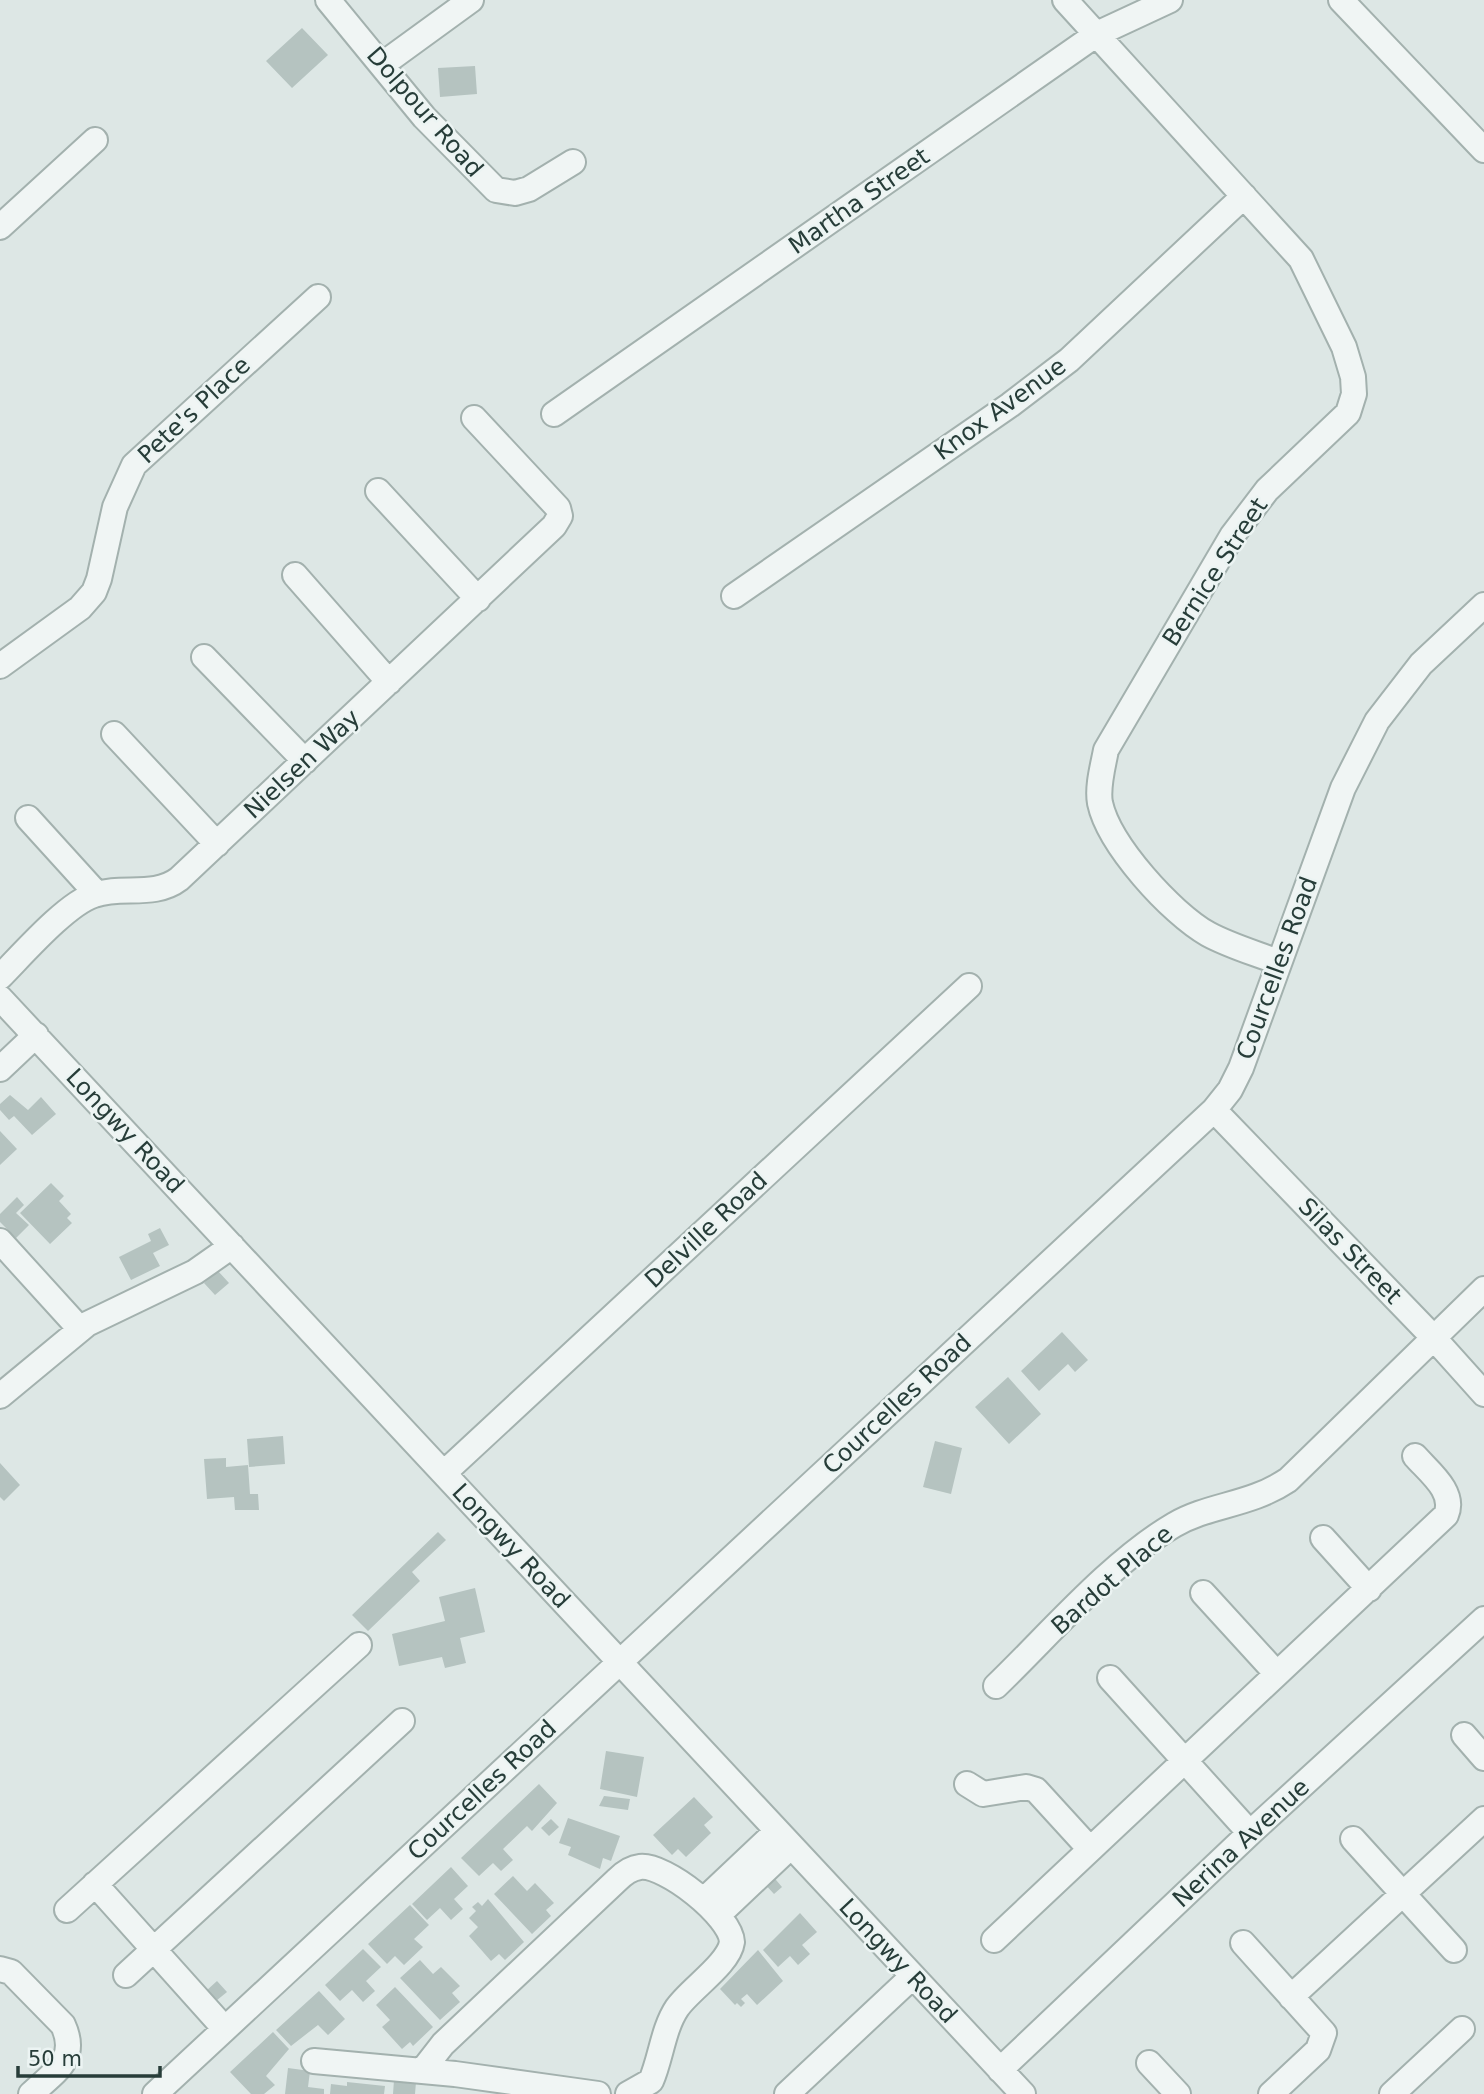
<svg xmlns="http://www.w3.org/2000/svg" width="1484" height="2094" viewBox="0 0 1484 2094" font-family="'DejaVu Sans',sans-serif">
<rect width="100%" height="100%" fill="#dde7e5"/>
<path fill="#b5c3c0" d="M302 28 328 55 292 88 266 61Z
M475 66 477 94 440 97 438 68Z
M10 1095 28 1110 41 1097 56 1114 32 1135 14 1116 9 1120 0 1110V1104Z
M0 1131 17 1149 0 1165Z
M51 1183 64 1196 59 1201 71 1214 67 1218 72 1223 50 1244 20 1213Z
M17 1197 24 1205 16 1213 29 1225 16 1238 0 1222V1214Z
M160 1228 169 1245 153 1253 160 1266 131 1280 119 1257 151 1241 148 1234Z
M218 1271 229 1283 215 1295 204 1283Z
M1062 1332 1088 1360 1075 1372 1068 1364 1039 1391 1021 1371Z
M1008 1377 1041 1414 1009 1444 975 1407Z
M283 1436 285 1464 249 1467 247 1439Z
M935 1441 962 1448 951 1494 923 1487Z
M226 1458V1467L248 1465 250 1494H258L259 1510H235L234 1497 207 1499 204 1459Z
M0 1463 20 1485 4 1501 0 1497Z
M438 1532 446 1540 412 1572 420 1581 368 1631 352 1615Z
M475 1588 485 1632 460 1638 466 1663 445 1668 442 1657 399 1666 392 1634 445 1621 439 1597Z
M606 1751 644 1757 637 1797 600 1789Z
M539 1784 557 1803 532 1831 527 1826 503 1849 513 1860 501 1871 493 1863 479 1876 461 1858Z
M604 1796 630 1799 628 1810 599 1806Z
M694 1797 713 1817 704 1825 711 1833 686 1857 678 1849 672 1855 653 1835Z
M568 1818 620 1836 611 1861 603 1858 600 1869 568 1855 571 1847 559 1843Z
M551 1819 559 1827 549 1836 541 1828Z
M451 1867 468 1886 454 1899 463 1909 451 1920 440 1908 427 1920 412 1904Z
M771 1874 782 1887 774 1894 762 1881Z
M513 1876 527 1891 535 1883 554 1903 546 1910 551 1916 532 1934 494 1894Z
M488 1899 524 1942 505 1960 499 1954 491 1961 469 1936 478 1927 469 1918 476 1911 472 1907 478 1902 482 1906Z
M410 1905 429 1925 414 1939 423 1947 404 1965 395 1956 387 1964 368 1944Z
M800 1913 817 1932 802 1945 810 1954 798 1965 790 1956 778 1967 763 1950Z
M363 1949 381 1967 366 1981 375 1991 363 2002 352 1990 340 2001 325 1985Z
M758 1950 783 1981 757 2005 747 1994 741 1999 745 2003 741 2007 737 2003 735 2005 720 1989Z
M420 1960 433 1974 441 1967 460 1986 452 1993 460 2002 440 2020 400 1978Z
M217 1981 227 1992 211 2005 206 1991Z
M395 1987 433 2027 413 2046 410 2042 402 2049 382 2027 390 2020 376 2005Z
M319 1991 345 2019 328 2035 318 2025 291 2046 276 2030Z
M273 2032 289 2049 266 2076 275 2085 264 2094H251L230 2072Z
M288 2068 310 2071 308 2087 324 2089V2094H285Z
M394 2080 416 2082 415 2094H393Z
M347 2082 385 2086 384 2094H330L331 2084 347 2086Z"/>
<g fill="none" stroke-linecap="round" stroke-linejoin="round">
<defs>
<path id="minor" d="M328 0 424 117 496 190 515 193 529 189 573 162
M1065 0 1301 259 1344 347 1353 377 1354 394 1348 413 1267 490 1232 536 1106 750C1103 766 1097 787 1100 803 1109 845 1171 913 1208 934 1230 946 1255 953 1278 962
M1341 0 1484 150
M383 64 471 0
M0 227 95 140
M554 414 1097 34 1170 0
M378 491 478 599
M295 575 389 682
M734 596 1010 405 1069 360 1244 196
M204 657 305 761
M0 666 80 608 94 592 99 579 115 507 134 465 318 297
M114 734 217 844
M28 818 97 894
M0 977C22 955 66 904 94 895 122 885 154 898 179 879L554 526 560 516 558 508 474 418
M0 998 1023 2094
M0 1069 36 1035
M1214 1110 1432 1336 1484 1394
M0 1241 80 1329
M0 1396 87 1324 195 1272 232 1246
M444 1473 969 986
M1323 1538 1369 1589
M1203 1593 1277 1674
M1110 1678 1250 1833
M996 1686C1049 1635 1111 1562 1174 1525 1210 1504 1249 1506 1288 1480L1484 1289
M1464 1735 1484 1758
M967 1784 983 1794 1026 1787 1036 1790 1089 1848
M1353 1839 1454 1950
M95 1884 225 2029
M704 1900 777 1831
M67 1910 359 1645
M718 1915 790 1847
M994 1940 1446 1515C1456 1492 1429 1472 1415 1456
M1243 1943 1324 2033 1318 2050 1271 2094
M0 1969 11 1972 63 2025C79 2060 54 2072 31 2094
M126 1975 402 1721
M1291 1997 1484 1819
M314 2061 455 2074 598 2094
M1149 2063 1178 2094
M1000 2070 1250 1833 1484 1619
M422 2071 443 2044 617 1880C623 1874 631 1868 640 1867 665 1864 731 1916 732 1942 729 1964 690 1989 677 2008 663 2029 661 2058 651 2081L628 2094
M155 2094 1214 1110 1230 1090 1241 1068 1343 788 1377 721 1421 664 1484 605
M787 2094 912 1977
M1392 2094 1462 2029"/>
</defs>
<use href="#minor" stroke="#a3b1ae" stroke-width="28"/>
<use href="#minor" stroke="#f0f5f4" stroke-width="24"/>
</g>
<g text-anchor="middle" stroke-width="5" stroke-linejoin="round" paint-order="stroke">
<g font-size="24" fill="#273d39" stroke="#ecf4f3">
<text transform="translate(425 112) rotate(49)" y="8">Dolpour Road</text>
<text transform="translate(859 201) rotate(-35)" y="8">Martha Street</text>
<text transform="translate(1000 409) rotate(-36)" y="8">Knox Avenue</text>
<text transform="translate(194 410) rotate(-43)" y="8">Pete's Place</text>
<text transform="translate(1215 572) rotate(-57)" y="8">Bernice Street</text>
<text transform="translate(302 764) rotate(-43)" y="8">Nielsen Way</text>
<text transform="translate(1277 968) rotate(-70)" y="8">Courcelles Road</text>
<text transform="translate(125 1131) rotate(47)" y="8">Longwy Road</text>
<text transform="translate(706 1230) rotate(-43)" y="8">Delville Road</text>
<text transform="translate(1350 1251) rotate(46)" y="8">Silas Street</text>
<text transform="translate(897 1404) rotate(-43)" y="8">Courcelles Road</text>
<text transform="translate(511 1546) rotate(47)" y="8">Longwy Road</text>
<text transform="translate(1112 1580) rotate(-41)" y="8">Bardot Place</text>
<text transform="translate(482 1790) rotate(-43)" y="8">Courcelles Road</text>
<text transform="translate(1241 1843) rotate(-43)" y="8">Nerina Avenue</text>
<text transform="translate(898 1961) rotate(47)" y="8">Longwy Road</text>
</g>
</g>
<path d="M18 2066v10h142v-10" fill="none" stroke="#273d39" stroke-width="3.5"/>
<text x="28" y="2066" font-size="21" fill="#273d39" stroke="#ecf4f3" stroke-width="5" paint-order="stroke">50 m</text>
</svg>
